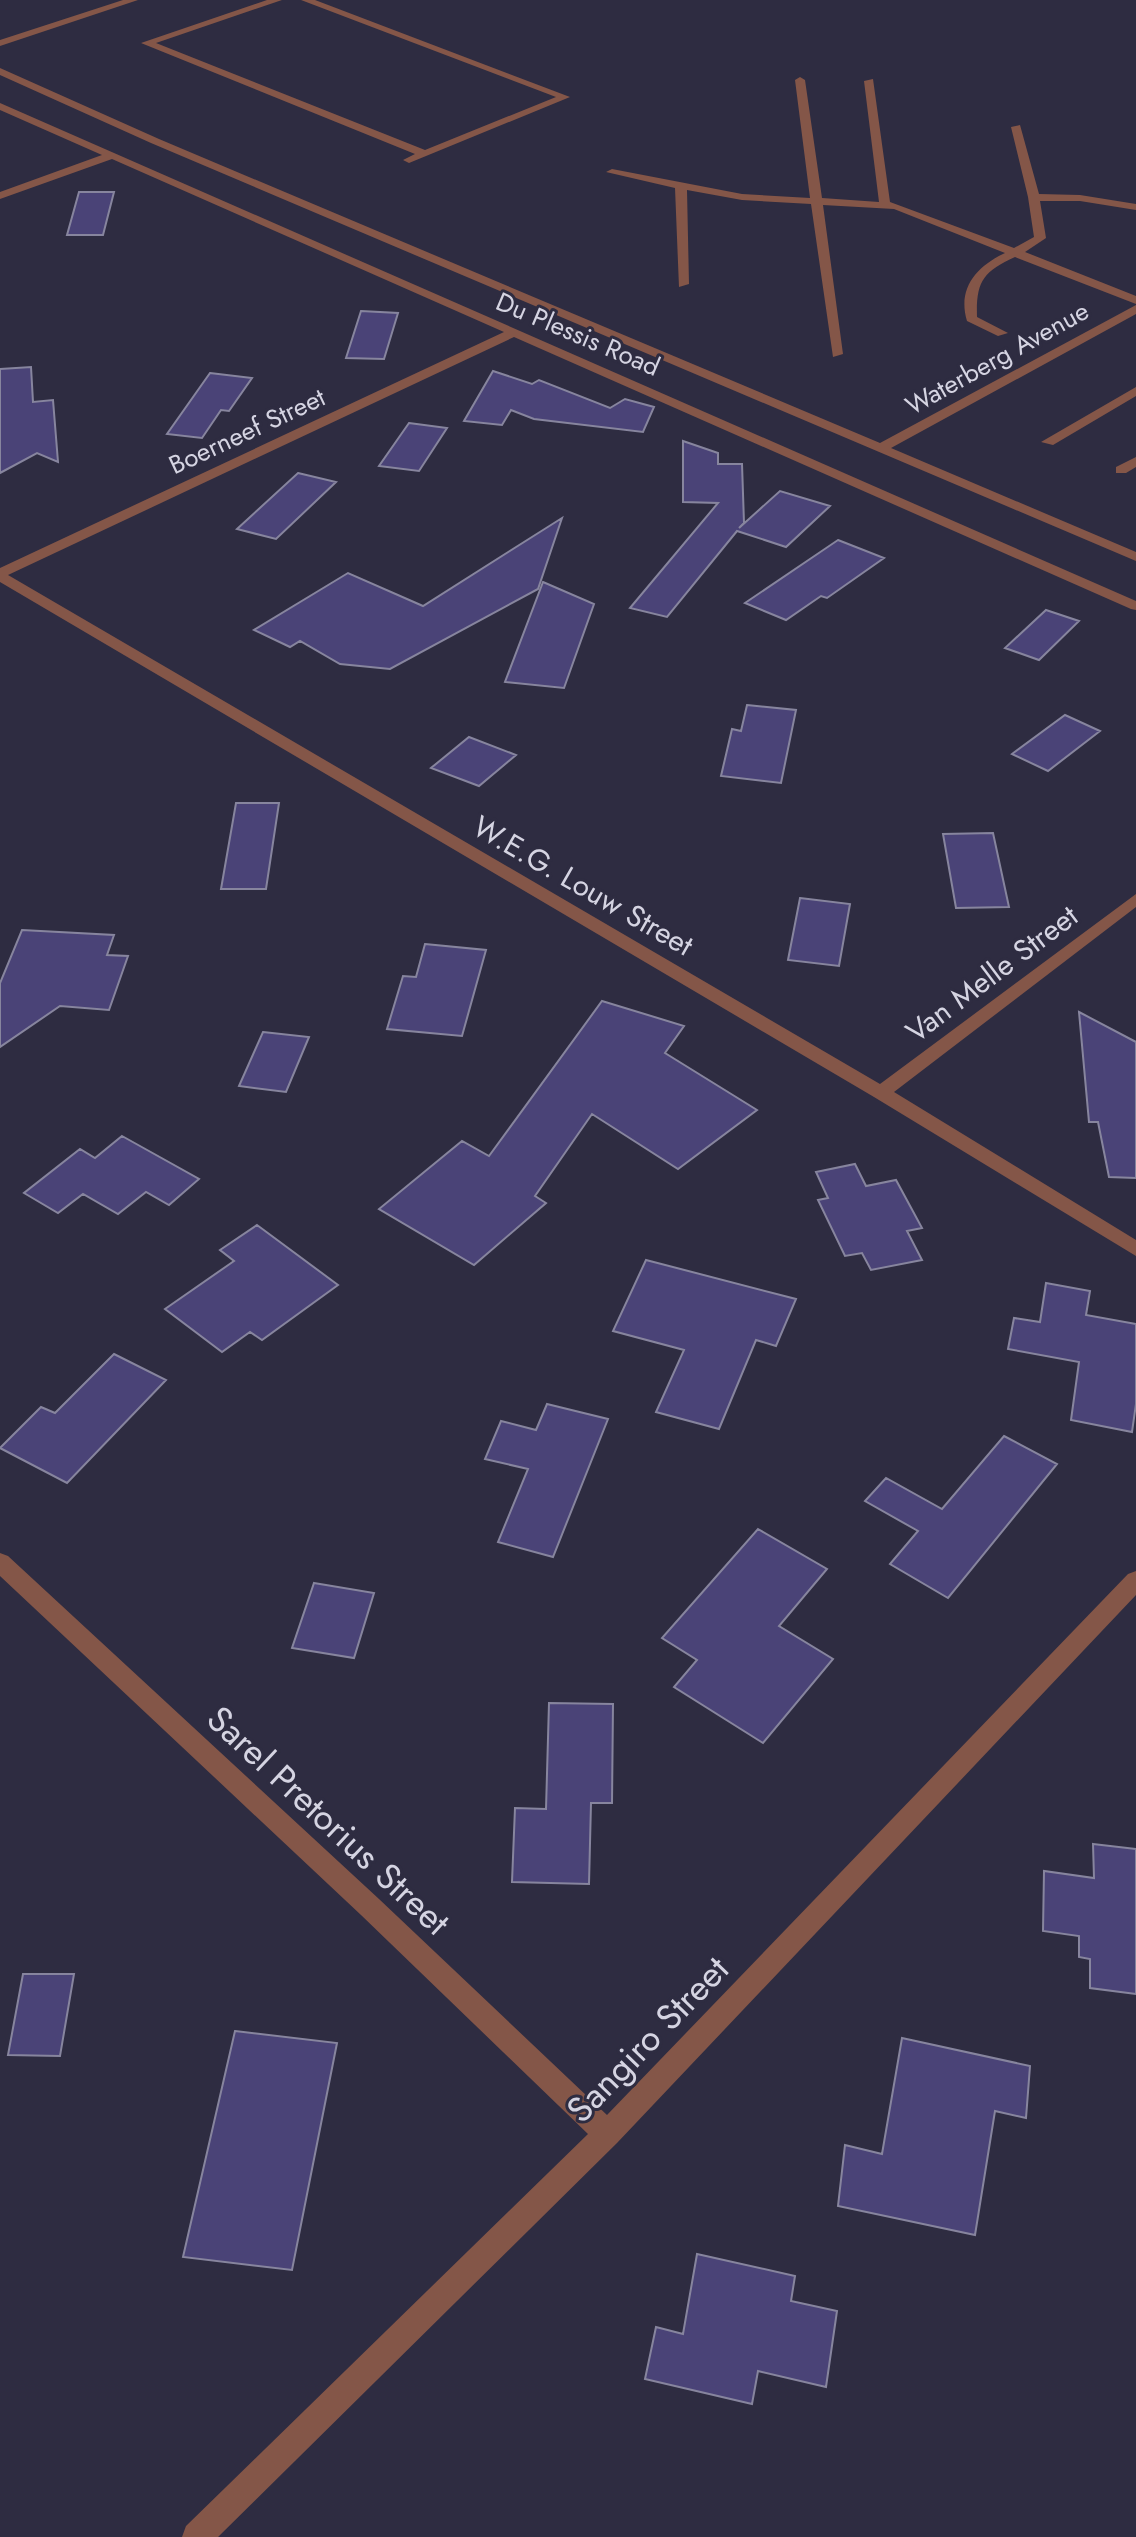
<svg xmlns="http://www.w3.org/2000/svg" width="1136" height="2537" viewBox="0 0 1136 2537" font-family="Jost,sans-serif">
<rect width="100%" height="100%" fill="#2e2c41"/>
<path fill="#4a4377" stroke="#87859e" stroke-width="2" d="M79 192H114L103 235H67Z
M361 311 398 313 384 359 346 358Z
M31 367 33 402 53 400 58 462 37 453 0 473V369Z
M493 371 532 384 539 380 610 408 625 399 654 407 643 432 534 419 511 410 502 425 464 421Z
M210 373 252 378 229 411 221 410 202 438 167 434Z
M409 423 447 428 419 471 379 466Z
M683 441 718 453V464H742L744 523 739 528 780 491 830 506 786 547 737 531 667 617 630 608 718 503 683 502Z
M298 473 336 482 276 539 237 529Z
M562 518 538 589 390 669 340 664 300 641 290 647 254 630 348 573 423 606Z
M838 540 884 558 827 598 821 596 786 620 745 603Z
M543 582 594 604 564 688 505 682Z
M1046 610 1079 621 1039 660 1005 648Z
M747 705 796 710 781 783 721 776 732 729 741 731Z
M1065 715 1100 731 1048 771 1012 754Z
M469 737 516 755 479 786 431 768Z
M236 803H279L266 889H221Z
M993 833 1009 907 956 908 943 834Z
M800 898 850 904 839 966 788 960Z
M22 930 114 935 107 955 128 956 109 1010 60 1006 0 1047V983Z
M425 944 486 950 462 1036 387 1029 403 976 416 977Z
M602 1001 684 1026 665 1053 757 1110 678 1169 592 1114 535 1196 546 1203 474 1265 379 1209 462 1141 489 1156Z
M1079 1012 1136 1042V1178L1109 1177 1098 1122H1089Z
M263 1032 309 1037 286 1092 239 1086Z
M122 1136 199 1179 169 1205 146 1192 118 1214 83 1194 58 1213 24 1193 80 1149 95 1158Z
M855 1164 866 1186 896 1180 922 1228 907 1231 922 1260 871 1270 862 1253 845 1256 818 1200 828 1198 816 1172Z
M257 1225 338 1285 262 1340 250 1332 222 1352 165 1309 234 1261 220 1250Z
M646 1260 796 1299 776 1346 756 1340 719 1429 656 1412 684 1350 613 1331Z
M1046 1283 1090 1291 1086 1315 1136 1324V1404L1132 1432 1071 1420 1079 1362 1008 1349 1014 1318 1040 1322Z
M114 1354 166 1380 67 1483 0 1448 41 1407 55 1413Z
M547 1404 608 1419 553 1557 498 1542 528 1469 485 1459 501 1421 536 1430Z
M1004 1436 1057 1464 948 1598 890 1564 918 1531 865 1501 886 1478 942 1509Z
M758 1529 827 1569 779 1626 833 1659 763 1743 674 1687 697 1660 662 1638Z
M314 1583 374 1593 354 1658 292 1648Z
M549 1703 613 1704 612 1803H591L589 1884 512 1882 515 1808 546 1809Z
M1093 1844 1136 1849V1994L1090 1988V1959L1079 1957V1936L1043 1931 1044 1871 1094 1878Z
M23 1974H74L60 2056 8 2055Z
M235 2031 337 2043 292 2270 183 2257Z
M902 2038 1030 2066 1026 2118 995 2111 975 2235 838 2206 845 2145 882 2154Z
M697 2254 795 2276 791 2301 837 2311 826 2387 758 2371 752 2404 645 2379 656 2327 683 2334Z"/>
<g fill="none" stroke-linecap="round" stroke-linejoin="round">
<path fill="#845648" fill-rule="evenodd" d="M123 0H138L0 46V40Z
M267 0H282L156 43 425 150 556 97 301 0H315L570 97 409 163 403 160 415 154 141 43Z
M0 68 159 139 880 443 1136 305V314L891 448 1136 552V561L151 143 0 75Z
M800 77 805 80 822 198 879 202 864 81 873 79 890 202 1014 248 1034 237 1028 197 1011 127 1020 125 1039 194 1080 195 1136 204V210L1080 201H1040L1046 238 1025 252 1136 296V304L1015 257C983 272 976 281 977 317L1008 333 998 336 967 321C957 288 977 266 1005 253L894 209 823 205 843 354 833 357 811 204 742 200 687 190 689 284 679 287 675 188 606 172 612 169 742 194 810 198 795 80Z
M0 103 1136 601V610L1131 609 514 337 8 575 880 1084 1136 894V907L894 1092 1136 1240V1256L874 1097 0 582V568L504 332 112 159 0 199V192L102 155 0 110Z
M1136 387V396L1053 445 1041 442Z
M1136 457V467L1126 473H1116V467Z
M0 1553 8 1556 379 1899 607 2115 1128 1574 1136 1571V1595L617 2143 218 2537H182L186 2526 588 2134 361 1915 0 1576Z"/>
</g>
<g text-anchor="middle" stroke-width="6" stroke-linejoin="round" paint-order="stroke">
<g font-size="26" fill="#d5d4e2" stroke="#2e2c41">
<text transform="translate(578 334) rotate(23)" y="9">Du Plessis Road</text>
<text transform="translate(997 358) rotate(-29)" y="9">Waterberg Avenue</text>
<text transform="translate(247 431) rotate(-25)" y="9">Boerneef Street</text>
</g>
<g font-size="30" fill="#d5d4e2" stroke="#2e2c41">
<text transform="translate(583 886) rotate(30)" y="10">W.E.G. Louw Street</text>
<text transform="translate(992 974) rotate(-37)" y="10">Van Melle Street</text>
</g>
<g font-size="36" fill="#d5d4e2" stroke="#2e2c41">
<text transform="translate(329 1820) rotate(43)" y="13">Sarel Pretorius Street</text>
<text transform="translate(647 2039) rotate(-46)" y="13">Sangiro Street</text>
</g>
</g>
</svg>
